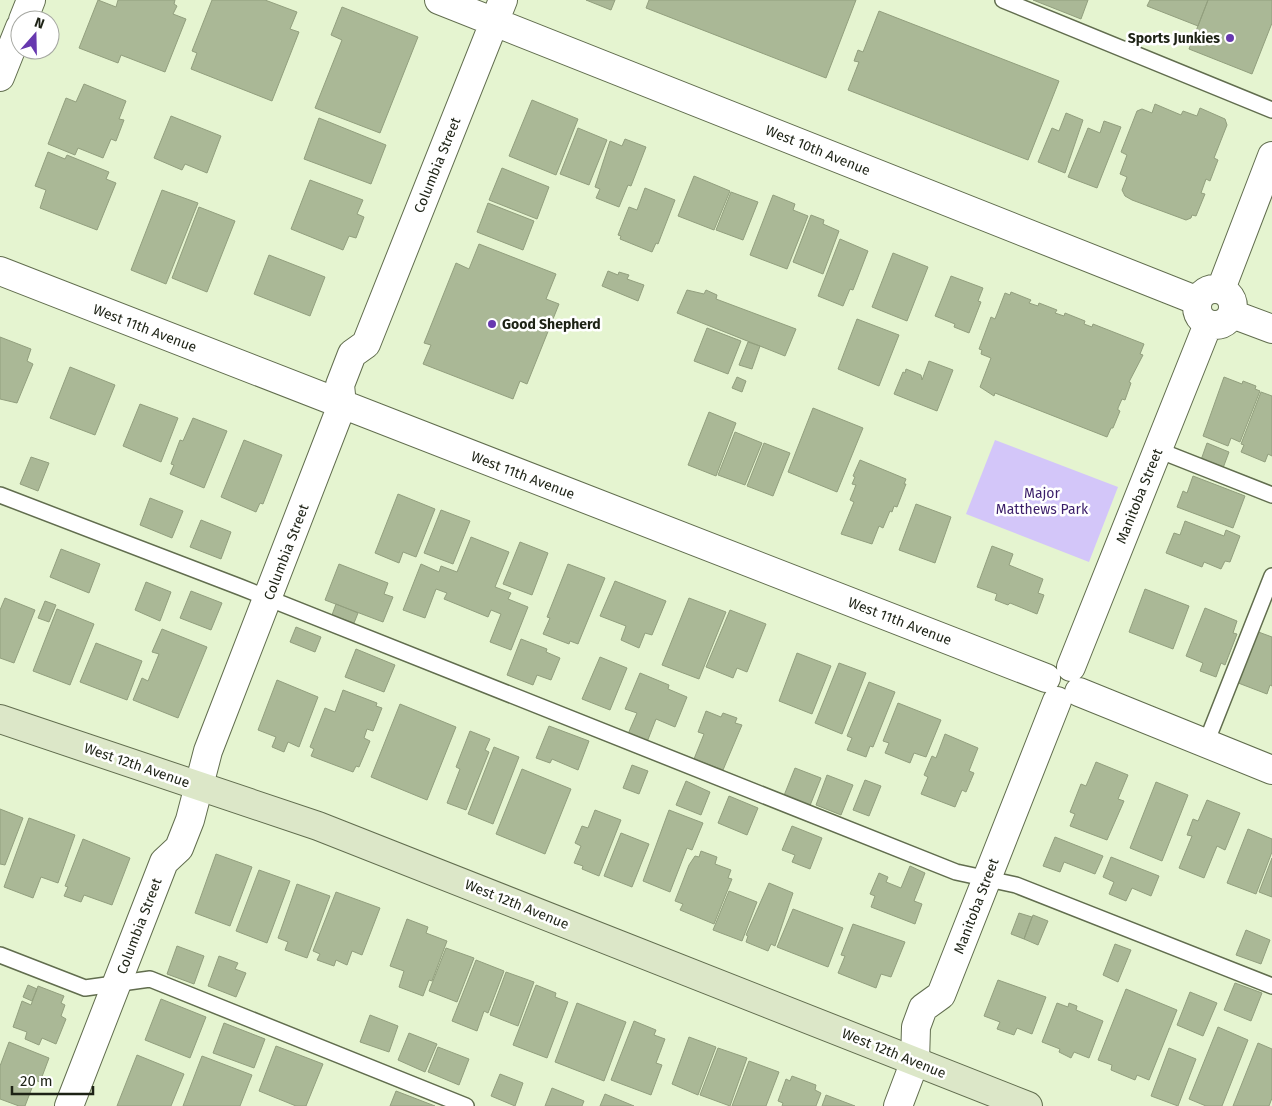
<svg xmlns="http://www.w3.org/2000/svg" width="1272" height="1106" viewBox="0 0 1272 1106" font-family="'Fira Sans',sans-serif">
<rect width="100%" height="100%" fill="#e5f4d0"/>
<path fill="#d3c6f9" d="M995 440 1118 487 1089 562 966 514Z"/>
<path fill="#aab896" stroke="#929f7e" d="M98 0 116 7 118 0H175L174 4 177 6 173 14 186 19 165 72 121 55 118 63 79 48Z
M212 0H265L297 12 290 29 299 32 272 101 191 69 197 53 192 51Z
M586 0H615L611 10Z
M649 0H856L826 78 646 8Z
M1033 0H1088L1081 19Z
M1150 0H1208L1198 26 1147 6Z
M1208 0H1272V23L1252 74 1189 49Z
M342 7 418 37 380 133 315 108 342 40 331 35Z
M879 11 1059 81 1028 160 848 90 859 62 854 61 858 50 863 52Z
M84 84 126 101 119 119 124 120 116 141 111 139 103 158 78 148 75 155 48 144 66 98 76 102Z
M532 100 578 119 556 175 509 156Z
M1155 104 1181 115 1183 111 1197 116 1200 108 1225 119 1227 125 1214 158 1218 160 1210 181 1206 179 1201 193 1205 194 1196 216 1192 215 1191 218 1186 220 1132 200 1125 196 1122 190 1127 177 1120 174 1127 155 1121 152 1137 111 1142 109 1152 113Z
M1066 113 1083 120 1065 173 1038 162 1052 128 1059 131Z
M171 116 221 136 207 173 185 164 182 170 154 158Z
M319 118 386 145 371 184 304 159Z
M1104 121 1121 127 1097 188 1068 177 1088 128 1100 133Z
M578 128 607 140 589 185 560 174Z
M625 139 646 147 631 186 628 185 619 207 596 198 600 189 595 187 610 141 622 146Z
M48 152 65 159 67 155 109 172 106 179 116 183 97 230 40 208 46 190 35 186Z
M502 168 549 187 537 219 489 200Z
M694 176 730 191 714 230 678 216Z
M310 180 363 200 357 214 364 217 356 238 349 236 343 250 291 229Z
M645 188 675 200 658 244 656 243 652 252 620 239 621 236 618 235 629 207 637 210Z
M162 190 198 203 166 284 131 270Z
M731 192 758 202 743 240 716 230Z
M773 195 795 204 793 210 808 216 787 269 750 255Z
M488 203 534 221 523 250 477 232Z
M199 207 235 221 207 292 172 278Z
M811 215 824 220 823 224 839 231 823 274 793 262Z
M840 239 868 251 853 290 850 289 843 306 818 296Z
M479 244 556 274 546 299 559 304 527 384 520 381 513 399 423 364 431 345 424 343 456 263 469 269Z
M893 253 928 267 907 321 872 307Z
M269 255 325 277 310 316 254 294Z
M608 271 618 275 619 272 629 275 627 279 644 285 638 301 602 286Z
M951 276 983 288 978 301 981 302 969 333 954 327 955 324 935 316Z
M687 290 704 294 706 290 717 295 716 299 796 329 785 356 677 313Z
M1011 292 1031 300 1029 303 1038 306 1039 303 1057 310 1055 313 1064 316 1065 313 1085 321 1084 324 1092 327 1093 324 1144 344 1140 354 1143 355 1129 382 1131 383 1125 400 1122 399 1118 408V410L1120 411 1113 428H1111L1107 437 995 393 994 396 980 387 991 358 981 354 982 350 979 349 991 317 995 319 1005 293 1010 295Z
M857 319 899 335 879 386 838 369Z
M707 328 741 341 728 374 694 361Z
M0 337 31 349 27 361 33 364 17 403 0 399Z
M748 342 760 346 752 369 739 365Z
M929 361 953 370 937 411 894 394 903 372 905 373 906 369 921 375 922 380Z
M70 367 115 385 95 435 50 418Z
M737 377 746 381 742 392 732 388Z
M1224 377 1242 384 1243 381 1256 386 1255 389 1260 391 1240 442 1231 438 1228 446 1203 436Z
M1261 392 1272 396V456L1268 454 1265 462 1241 452 1244 445 1241 444Z
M140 404 178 418 161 462 123 446Z
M813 408 863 428 837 492 788 472Z
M709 412 736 423 716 476 688 465Z
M193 418 227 431 204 488 170 474 174 465 171 464 180 440 183 441Z
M735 432 762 443 745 485 718 475Z
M244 440 282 455 263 504 260 503 256 512 221 497Z
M764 443 790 453 773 496 747 486Z
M1207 443 1229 452 1223 468 1201 460Z
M31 457 49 463 38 491 20 484Z
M860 460 906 479 904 484H906L897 507 894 506 892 512 890 511 883 528 879 526 872 544 841 534 854 502 850 500 856 485 852 484 855 477 853 476Z
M1193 476 1245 496 1233 528 1177 507 1183 491 1187 493Z
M398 494 435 509 416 557 403 552 399 563 375 553Z
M150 498 183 511 172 538 140 525Z
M916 504 951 517 935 563 899 550Z
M441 510 470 521 453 564 424 553Z
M201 520 231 532 221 559 190 547Z
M1185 521 1224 536 1226 530 1240 536 1230 562 1225 561 1221 569 1204 562 1202 567 1166 553 1174 533 1180 535Z
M471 537 509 552 495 587 511 593 508 599 528 607 511 650 490 642 501 614 491 610 488 617 444 599 447 593 436 589 425 618 403 610 421 564 439 572 441 566 457 572Z
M520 542 548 553 532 595 503 584Z
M992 546 1013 554 1009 565 1043 579 1038 593 1044 595 1037 614 1010 603 1008 605 995 600 997 594 977 587Z
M61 549 100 564 89 593 50 577Z
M339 564 388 583 384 594 393 597 383 622 325 600Z
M568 564 605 578 578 644 570 641 569 644 543 634 550 618 547 617Z
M615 581 666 601 652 635 645 633 639 648 621 640 626 626 600 616Z
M146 582 171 592 160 621 135 610Z
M1145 589 1189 606 1173 649 1129 632Z
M191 591 222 603 211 630 180 618Z
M5 598 35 610 14 663 0 658V610Z
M689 598 726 612 699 679 662 665Z
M45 601 56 605 49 622 38 618Z
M336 604 358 613 354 623 332 615Z
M1205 608 1237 621 1233 633 1237 634 1225 665 1221 663 1216 677 1200 671 1203 663 1186 656Z
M57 609 94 624 70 685 33 671Z
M730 610 766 624 747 672 737 668 733 678 706 667Z
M296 627 321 637 315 652 290 642Z
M162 629 207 647 178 718 133 700 142 678 148 681 159 654 152 652Z
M1253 630 1272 637V686L1270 685 1267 694 1233 681Z
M521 639 547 649 546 652 560 658 551 680 537 675 533 685 507 675Z
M96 643 142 661 127 700 80 682Z
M356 649 395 665 384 692 345 677Z
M797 653 831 666 812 714 779 701Z
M600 657 627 668 610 710 582 699Z
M839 663 866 673 842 734 815 723Z
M640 673 669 685 668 689 687 697 675 727 656 719 647 742 628 734 637 713 625 709Z
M277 680 318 697 299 747 288 742 284 752 272 747 276 737 258 730Z
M869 682 895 692 873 747 870 746 866 757 847 750 852 738 847 736Z
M343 690 377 703 376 706 382 708 373 731 367 729 364 738 370 741 359 767 356 766 353 772 311 756 314 749 310 747 325 708 335 712Z
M898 703 941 720 926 757 914 753 910 763 885 753 889 743 883 741Z
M400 704 456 727 427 800 371 777Z
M706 711 721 717 723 713 737 718 735 723 742 725 723 770 694 759 704 734 698 732Z
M549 726 589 741 578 770 552 759 550 763 536 758Z
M470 731 490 739 485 750 489 752 466 810 447 803 460 769 456 767Z
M945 734 978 748 969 771 974 773 966 792 962 790 955 807 921 794 928 777 924 775 932 756 936 758Z
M494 747 519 757 493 824 468 814Z
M1096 762 1128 775 1118 799 1124 801 1107 840 1070 826 1075 814 1070 812 1081 784 1086 786Z
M632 765 648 771 639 794 623 788Z
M795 768 821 778 809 808 783 798Z
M522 769 571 789 545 854 496 834Z
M827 775 853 785 841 815 816 805Z
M865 780 881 786 869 816 853 810Z
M686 781 710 792 701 815 676 805Z
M1156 782 1188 795 1162 861 1130 848Z
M729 796 758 808 747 835 718 823Z
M1207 800 1240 813 1225 850 1217 846 1204 878 1179 868 1192 836 1187 835 1193 819 1198 821Z
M0 809 23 818 5 865 0 864Z
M595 810 621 820 599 876 582 869 583 866 574 863 581 846 575 843 582 826 588 828Z
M669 810 703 823 692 850 687 848 670 892 643 881Z
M29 818 75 835 58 883 41 877 33 898 4 887Z
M792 826 822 838 810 869 792 862 795 855 782 850Z
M1248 829 1272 839V852L1256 894 1227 883Z
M621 833 649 844 632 887 604 876Z
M1055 837 1103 856 1095 874 1064 862 1060 872 1043 866Z
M83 839 130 858 112 905 84 895 81 902 64 896 68 887 65 886Z
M701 851 717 857 715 864 731 870 728 878 732 879 714 924 680 910 683 904 675 901 689 865 695 856 699 857Z
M216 854 252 867 230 926 195 913Z
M1111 857 1159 876 1151 896 1132 888 1126 901 1109 894 1114 882 1103 877Z
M1272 858V897L1259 892Z
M910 866 925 873 914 901 922 904 915 924 871 907 875 896 870 894 879 873 888 877 886 882 901 888Z
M259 870 290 881 267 943 236 931Z
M769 883 793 893 775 946 771 944 768 951 746 942 748 936 746 935Z
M297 884 330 896 307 958 285 950 288 942 278 938Z
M729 891 757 902 742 941 713 930Z
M336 892 380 908 362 955 352 951 347 965 336 960 334 966 317 960 320 954 313 951Z
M793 909 843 928 828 967 777 947Z
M1019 913 1032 917 1024 939 1011 934Z
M1033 915 1048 921 1038 945 1024 939Z
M407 919 428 927 426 933 447 941 432 981 429 980 423 996 399 987 404 971 390 966Z
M853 924 905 942 891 977 881 974 876 988 838 973 845 956 841 955Z
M1246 930 1270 940 1261 964 1236 955Z
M1115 944 1131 950 1118 982 1103 975Z
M177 946 204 956 194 984 167 974Z
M446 948 474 958 457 1002 429 991Z
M219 956 238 963 235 969 246 973 236 997 208 986Z
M476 960 504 971 488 1013 484 1011 477 1031 452 1021Z
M506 972 534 982 518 1026 490 1015Z
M998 980 1046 997 1032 1034 1017 1028 1014 1035 997 1029 1000 1022 984 1016Z
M1235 983 1262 993 1251 1021 1224 1010Z
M28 985 37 989 32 1001 23 997Z
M536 985 556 993 555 997 568 1002 547 1058 513 1045Z
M38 986 64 996 61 1003 65 1005 61 1016 66 1019 56 1044 42 1038 39 1045 25 1039 27 1032 13 1027 22 1001 31 1005Z
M1126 989 1177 1010 1149 1080 1137 1075 1135 1080 1111 1070 1112 1065 1098 1060Z
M1190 992 1217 1003 1203 1036 1177 1025Z
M161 999 206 1017 190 1058 145 1040Z
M577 1003 626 1022 604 1081 555 1062Z
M1057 1003 1068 1007 1069 1003 1077 1006 1076 1010 1103 1021 1089 1058 1074 1052 1071 1058 1059 1052 1060 1049 1042 1042Z
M370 1015 398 1026 389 1052 360 1042Z
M634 1021 656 1030 654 1035 665 1039 656 1063 662 1065 651 1095 611 1080Z
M224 1023 265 1039 254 1068 213 1053Z
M1218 1027 1248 1040 1222 1106H1206L1189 1099Z
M409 1033 437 1044 425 1072 398 1060Z
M689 1037 716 1047 698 1095 672 1084Z
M9 1042 49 1058 40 1082 35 1080 25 1106H19L0 1099V1066Z
M1258 1043 1272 1049V1098L1269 1106H1233Z
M276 1046 323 1064 306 1106H296L259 1091Z
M438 1047 469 1059 459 1085 428 1072Z
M718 1048 747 1058 730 1106 700 1095Z
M1169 1048 1196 1059 1178 1106 1151 1096Z
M137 1055 184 1074 171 1106H117Z
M202 1056 252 1075 240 1106H183Z
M749 1061 779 1072 766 1106H732Z
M500 1074 523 1083 515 1106 491 1096Z
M792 1076 816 1085 815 1090 821 1093 816 1106H782L783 1103 778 1101 786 1079 790 1081Z
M552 1088 584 1101 582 1106H545Z
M396 1091 435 1106H390Z
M605 1094 634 1106H600Z
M826 1095 855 1106H822Z"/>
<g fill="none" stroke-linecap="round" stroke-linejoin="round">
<defs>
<path id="lane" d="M1003 0 1272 110
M1158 450 1272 495
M0 495 240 587 956 872 1016 885 1272 986
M1206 743 1272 576
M0 955 85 988 150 979 466 1106"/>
<path id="street" d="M439 0 1198 301
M23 20 31 0
M0 77 20 27
M0 271 1046 678
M1197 307a18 18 0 1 1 36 0a18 18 0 1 1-36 0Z
M1221 289 1272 156
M1232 314 1272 329
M1071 667 1208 324
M1079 692 1272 770
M69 1106 164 862 179 848 190 820 208 751 342 405 340 385 352 354 366 344 503 0
M898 1106 915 1061 916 1027 923 1008 941 995 1057 701"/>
<path id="secondary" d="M0 719 318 826 1028 1106"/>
</defs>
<use href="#lane" stroke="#616d4e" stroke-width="18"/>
<use href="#street" stroke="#616d4e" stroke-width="30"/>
<use href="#secondary" stroke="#616d4e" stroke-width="30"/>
<use href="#lane" stroke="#fff" stroke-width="15"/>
<use href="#street" stroke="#fff" stroke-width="28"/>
<use href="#secondary" stroke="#dce7c8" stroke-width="28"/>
</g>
<g fill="#6738af" stroke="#fff" stroke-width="2">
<circle cx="1230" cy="38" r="5"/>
<circle cx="492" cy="324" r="5"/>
</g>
<g text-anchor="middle" stroke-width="5" stroke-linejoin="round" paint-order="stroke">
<g font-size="14" font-weight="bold" fill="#1d2215" stroke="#fff" text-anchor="end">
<text x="1220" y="43">Sports Junkies</text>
<text x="502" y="329" text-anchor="start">Good Shepherd</text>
</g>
<g font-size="14" fill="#1d2215" stroke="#fff">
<text transform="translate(818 150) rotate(22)" y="5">West 10th Avenue</text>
<text transform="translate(437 165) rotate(-68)" y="5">Columbia Street</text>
<text transform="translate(145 328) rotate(21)" y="5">West 11th Avenue</text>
<text transform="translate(523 475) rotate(21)" y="5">West 11th Avenue</text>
<text transform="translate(1139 496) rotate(-68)" y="5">Manitoba Street</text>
<text transform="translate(286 552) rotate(-69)" y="5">Columbia Street</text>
<text transform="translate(900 621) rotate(21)" y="5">West 11th Avenue</text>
<text transform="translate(137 765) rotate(19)" y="5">West 12th Avenue</text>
<text transform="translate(517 904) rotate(22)" y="5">West 12th Avenue</text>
<text transform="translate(976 906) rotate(-69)" y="5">Manitoba Street</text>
<text transform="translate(139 926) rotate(-69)" y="5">Columbia Street</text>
<text transform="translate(894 1053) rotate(22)" y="5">West 12th Avenue</text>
</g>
<g font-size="14" fill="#3b1e69" stroke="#fff">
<text x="1042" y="498">Major<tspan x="1042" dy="16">Matthews Park</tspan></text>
</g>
</g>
<g transform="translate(35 35) rotate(20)"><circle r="24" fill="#ffffff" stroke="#a5a7a1"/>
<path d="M0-4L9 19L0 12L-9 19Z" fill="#6738af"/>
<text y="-8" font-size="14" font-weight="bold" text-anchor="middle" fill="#1d2215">N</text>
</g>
<path d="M12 1086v8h81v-8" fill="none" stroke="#1d2215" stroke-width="2.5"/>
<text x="20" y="1086" font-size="15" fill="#1d2215" stroke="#ffffff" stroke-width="4" paint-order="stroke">20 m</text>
</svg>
